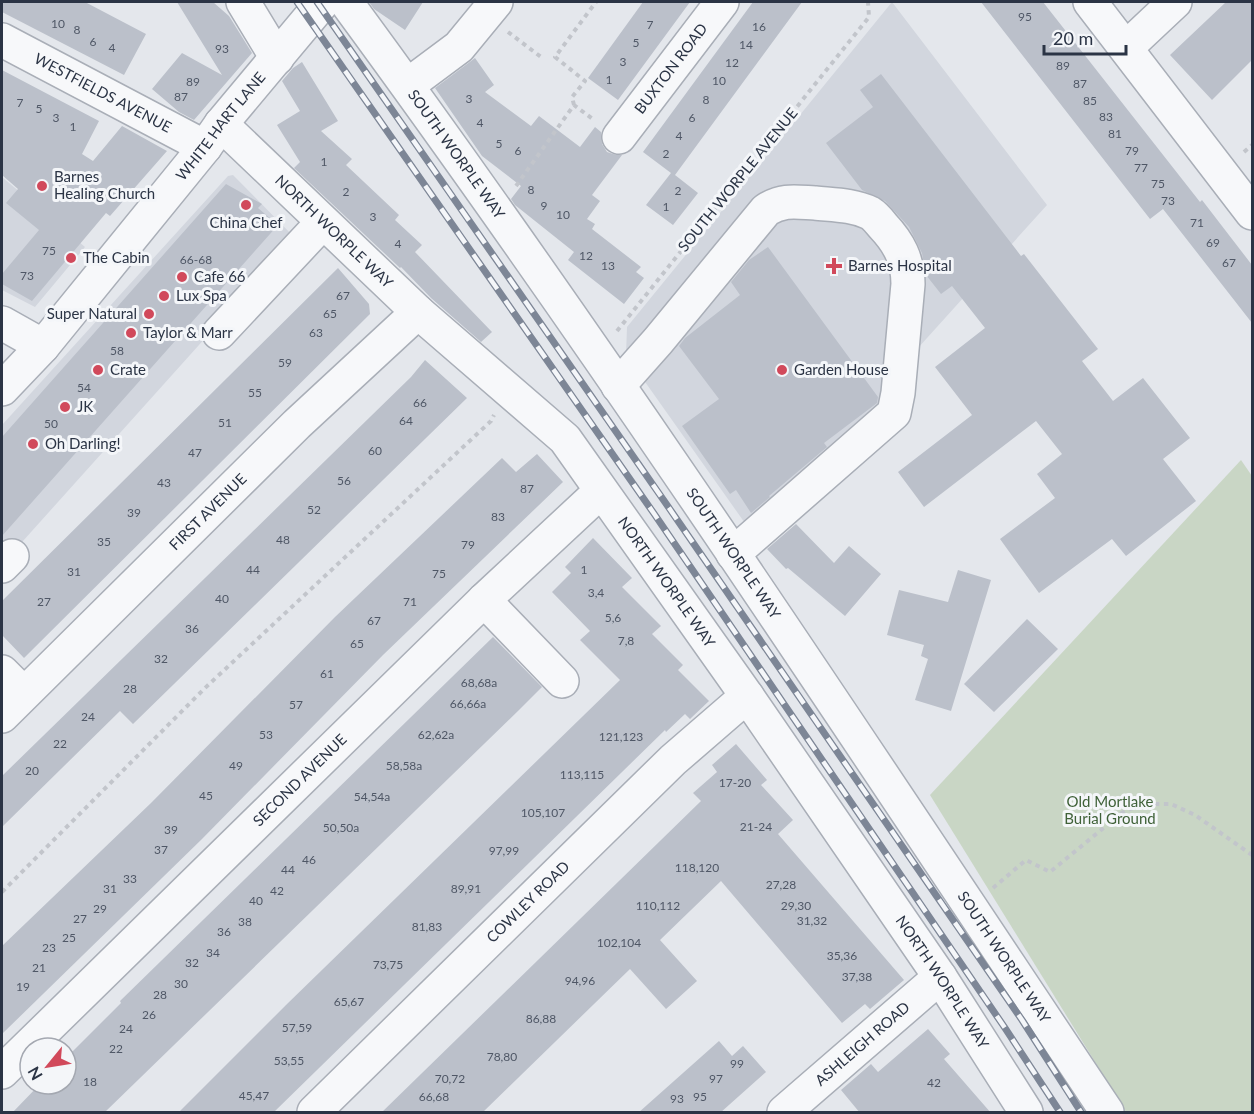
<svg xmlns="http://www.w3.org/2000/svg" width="1254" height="1114" viewBox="0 0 1254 1114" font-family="Lato,sans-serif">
<rect width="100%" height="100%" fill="#e4e7ec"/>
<path fill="#d2d6de" d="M892 2 1047 205 918 348 897 422 747 526 626 355 627 327Z
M233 175 295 238 14 551 2 555V425L228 176Z
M2 177 85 247 35 307 2 290Z"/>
<path fill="#c9d6c5" d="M1241 460 1252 476V1112H1126L930 795Z"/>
<path fill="#bbc0ca" d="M2 2H85L146 34 124 75 2 12Z
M177 2H213L229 16 252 53 194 120 179 112 152 89 182 53 222 75Z
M369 2H423L405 30 374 9Z
M643 2H690L618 100 588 78Z
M753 2H802L675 175 698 193 673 225 646 205 671 173 643 152Z
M981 2H1043L1200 202 1202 200 1252 265V323L1163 209 1150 219Z
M1226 2H1252V60L1212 100 1170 55Z
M475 58 494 85 485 92 531 126 539 116 580 147 595 127 601 132 602 144 607 152 616 155H622L592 195 600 201 587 219 595 224 592 229 641 267 636 272 644 278 624 304 568 260 574 252 515 205 511 199 521 186 482 156 435 88Z
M302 62 338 121 321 131 352 159 346 165 399 215 395 220 422 245 415 252 492 332 481 342 431 298 401 267 400 268 294 168 300 162 277 125 300 111 282 81 293 68Z
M2 70 99 121 82 154 93 161 122 126 167 151 110 216 106 213 32 301 2 284V274L39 230 6 203 18 189 2 175Z
M881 74 1021 256 1024 254 1098 349 1082 361 1113 401 1143 378 1190 438 1163 459 1196 501 1126 556 1112 539 1039 593 1000 539 1055 498 1037 474 1062 454 1036 421 924 507 898 472 972 415 935 367 985 328 952 286 941 294 926 275 922 253 909 227 885 201 862 190 826 143 873 107 860 90Z
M226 184 262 204 258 208 278 225 2 536V437Z
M768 247 878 397 877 403 824 443 827 447 769 496 770 497 751 513 736 490 730 494 682 426 719 399 679 346 685 338 740 295 731 282 749 260Z
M338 268 369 304 370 314 24 658 2 635V601Z
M425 360 467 398 133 724 120 711 2 827V776L411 377Z
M537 454 563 482 383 655 202 839 2 1034V946L151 803 335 617 502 458 516 472Z
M796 524 834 563 849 546 881 574 845 616 788 568 786 569 767 549Z
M593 538 632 578 622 587 661 626 652 634 683 665 678 670 709 701 690 719 685 714 666 732 665 730 273 1113H178L286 1005 620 680 580 640 590 631 552 592 571 573 565 567Z
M958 570 991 580 951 711 915 700 928 659 921 656 924 645 887 635 899 590 948 602Z
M1027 619 1058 649 994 712 964 684Z
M493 637 542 687 519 710 104 1113H12L40 1084H66V1058L121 1003 120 1001Z
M736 744 767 780 761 785 793 820 778 834 904 980 870 1009 865 1004 842 1023 721 881 660 940 697 981 666 1009 630 969 482 1113H381L701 801 693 793 717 772 712 765Z
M928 1029 950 1054 944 1059 991 1113H860L841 1090 871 1064 878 1072Z
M719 1041 732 1056 743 1046 766 1072 720 1113H638Z"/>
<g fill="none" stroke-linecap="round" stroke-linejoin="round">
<defs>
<g id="minor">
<path d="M243 2 277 58"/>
<path id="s1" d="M346 2C612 364 858 739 1107 1112"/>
<path d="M1090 2 1252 213"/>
<path id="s2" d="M2 40 205 147"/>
<path d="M1126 48 1175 2"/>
<path d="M408 85 459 47 496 2"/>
<path id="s3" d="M221 124 418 312 565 439 747 696 940 977 1026 1112"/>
<path id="s4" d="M619 137 722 2"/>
<path d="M2 323 43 346"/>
<path d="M219 333 323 222"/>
<path d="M618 386 658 341 766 210C783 199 796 202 815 203 834 205 853 205 870 213 875 216 879 221 883 226 899 243 908 260 908 284L898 393 894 413 733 554"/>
<path id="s5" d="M2 389 43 346 205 147 221 124 323 2"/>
<path d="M2 566 12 556"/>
<path d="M484 600 562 681"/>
<path d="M2 672 23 693"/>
<path id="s6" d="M2 716 297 424 418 312"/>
<path id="s7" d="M2 1072 484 600 601 491"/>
<path id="s8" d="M314 1112 673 760 747 696"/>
<path id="s9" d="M784 1112 940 977"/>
</g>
</defs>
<use href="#minor" stroke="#a9aeb7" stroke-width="36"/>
<path stroke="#c2c5cb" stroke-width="4" stroke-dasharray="4.5 4.5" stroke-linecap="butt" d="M508 32 541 57
M574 105 572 97 585 81 555 57 596 2
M1244 152 1252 145
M516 186 574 105 594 120
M617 331 869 17 868 2
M993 888 1026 860 1050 872 1123 812 1143 804H1171L1195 815 1252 855
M2 892 205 688 491 421 494 415"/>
<use href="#minor" stroke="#f7f8fa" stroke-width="33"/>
<defs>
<path id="rail" d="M297 2 655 515 1005 1028 1060 1112
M317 2 667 505 1022 1020 1081 1112"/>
</defs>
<use href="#rail" stroke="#7d8696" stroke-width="7"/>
<use href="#rail" stroke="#f4f6f9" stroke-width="4.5" stroke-dasharray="14" stroke-linecap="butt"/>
</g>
<g fill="#d1495b" stroke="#f4f6f9" stroke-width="2">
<circle cx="42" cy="186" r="6"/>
<circle cx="246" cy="205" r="6"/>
<circle cx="71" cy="258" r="6"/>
<path d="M831 257h6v6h6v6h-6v6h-6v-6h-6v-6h6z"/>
<circle cx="182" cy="277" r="6"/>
<circle cx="164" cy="296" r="6"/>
<circle cx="149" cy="314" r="6"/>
<circle cx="131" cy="333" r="6"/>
<circle cx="98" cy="370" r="6"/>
<circle cx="782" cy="370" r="6"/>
<circle cx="65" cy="407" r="6"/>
<circle cx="33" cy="444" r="6"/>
</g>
<g text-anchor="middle" stroke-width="6" stroke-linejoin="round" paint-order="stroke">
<g font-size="12" fill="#4f5766">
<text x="1025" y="21">95</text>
<text x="58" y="28">10</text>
<text x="650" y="29">7</text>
<text x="759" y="31">16</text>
<text x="77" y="34">8</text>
<text x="93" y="46">6</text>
<text x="636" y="47">5</text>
<text x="746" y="49">14</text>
<text x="112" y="52">4</text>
<text x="222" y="53">93</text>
<text x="623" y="66">3</text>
<text x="732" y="67">12</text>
<text x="1063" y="70">89</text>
<text x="609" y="84">1</text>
<text x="719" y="85">10</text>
<text x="193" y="86">89</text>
<text x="1080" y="88">87</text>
<text x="181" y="101">87</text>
<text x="469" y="103">3</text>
<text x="706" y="104">8</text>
<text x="1090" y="105">85</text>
<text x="20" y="107">7</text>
<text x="39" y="113">5</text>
<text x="1106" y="121">83</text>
<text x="56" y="122">3</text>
<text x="692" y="122">6</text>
<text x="480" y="127">4</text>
<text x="73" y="131">1</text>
<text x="1115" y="138">81</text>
<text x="679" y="140">4</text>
<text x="499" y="148">5</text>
<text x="518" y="155">6</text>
<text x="1132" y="155">79</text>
<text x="666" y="158">2</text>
<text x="324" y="166">1</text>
<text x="1141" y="172">77</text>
<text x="1158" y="188">75</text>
<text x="531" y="194">8</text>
<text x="678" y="195">2</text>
<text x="346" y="196">2</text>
<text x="1168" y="205">73</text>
<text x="544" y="210">9</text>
<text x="666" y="211">1</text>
<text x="563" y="219">10</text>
<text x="373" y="221">3</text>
<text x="1197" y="227">71</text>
<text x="1213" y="247">69</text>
<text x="398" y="248">4</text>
<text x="49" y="255">75</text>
<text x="586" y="260">12</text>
<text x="196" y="264">66-68</text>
<text x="1229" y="267">67</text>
<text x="608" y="270">13</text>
<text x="27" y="280">73</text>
<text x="343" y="300">67</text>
<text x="330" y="318">65</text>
<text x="316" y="337">63</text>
<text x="117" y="355">58</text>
<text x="285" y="367">59</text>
<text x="84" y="392">54</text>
<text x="255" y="397">55</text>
<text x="420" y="407">66</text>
<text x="406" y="425">64</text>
<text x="225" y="427">51</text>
<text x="51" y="428">50</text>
<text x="375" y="455">60</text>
<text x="195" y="457">47</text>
<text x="344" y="485">56</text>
<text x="164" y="487">43</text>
<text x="527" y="493">87</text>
<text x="314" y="514">52</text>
<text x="134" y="517">39</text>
<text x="498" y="521">83</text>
<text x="283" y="544">48</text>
<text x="104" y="546">35</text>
<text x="468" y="549">79</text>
<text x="253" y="574">44</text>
<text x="584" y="574">1</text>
<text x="74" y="576">31</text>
<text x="439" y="578">75</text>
<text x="596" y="597">3,4</text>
<text x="222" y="603">40</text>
<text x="44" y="606">27</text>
<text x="410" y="606">71</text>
<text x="613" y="622">5,6</text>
<text x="374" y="625">67</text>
<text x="192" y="633">36</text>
<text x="626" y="645">7,8</text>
<text x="357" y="648">65</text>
<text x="161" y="663">32</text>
<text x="327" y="678">61</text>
<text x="479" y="687">68,68a</text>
<text x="130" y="693">28</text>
<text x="468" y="708">66,66a</text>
<text x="296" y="709">57</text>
<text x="88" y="721">24</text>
<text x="266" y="739">53</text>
<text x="436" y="739">62,62a</text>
<text x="621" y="741">121,123</text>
<text x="60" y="748">22</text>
<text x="236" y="770">49</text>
<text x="404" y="770">58,58a</text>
<text x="32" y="775">20</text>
<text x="582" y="779">113,115</text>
<text x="735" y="787">17-20</text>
<text x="206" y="800">45</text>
<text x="372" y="801">54,54a</text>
<text x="543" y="817">105,107</text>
<text x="756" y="831">21-24</text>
<text x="341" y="832">50,50a</text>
<text x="171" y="834">39</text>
<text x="161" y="854">37</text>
<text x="504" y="855">97,99</text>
<text x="309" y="864">46</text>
<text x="697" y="872">118,120</text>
<text x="288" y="874">44</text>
<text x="130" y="883">33</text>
<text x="781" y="889">27,28</text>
<text x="110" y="893">31</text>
<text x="466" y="893">89,91</text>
<text x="277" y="895">42</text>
<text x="256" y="905">40</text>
<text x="658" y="910">110,112</text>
<text x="796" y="910">29,30</text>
<text x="100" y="913">29</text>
<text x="80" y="923">27</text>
<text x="812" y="925">31,32</text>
<text x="245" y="926">38</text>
<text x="427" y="931">81,83</text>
<text x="224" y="936">36</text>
<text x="69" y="942">25</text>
<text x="619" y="947">102,104</text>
<text x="49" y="952">23</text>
<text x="213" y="957">34</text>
<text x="842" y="960">35,36</text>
<text x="192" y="967">32</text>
<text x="388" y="969">73,75</text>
<text x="39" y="972">21</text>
<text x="857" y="981">37,38</text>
<text x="580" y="985">94,96</text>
<text x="181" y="988">30</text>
<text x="23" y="991">19</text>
<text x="160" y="999">28</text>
<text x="349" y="1006">65,67</text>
<text x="149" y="1019">26</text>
<text x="541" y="1023">86,88</text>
<text x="297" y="1032">57,59</text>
<text x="126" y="1033">24</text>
<text x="116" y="1053">22</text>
<text x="502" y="1061">78,80</text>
<text x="289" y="1065">53,55</text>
<text x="737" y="1068">99</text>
<text x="450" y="1083">70,72</text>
<text x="716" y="1083">97</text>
<text x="90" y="1086">18</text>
<text x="934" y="1087">42</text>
<text x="254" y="1100">45,47</text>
<text x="434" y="1101">66,68</text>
<text x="700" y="1101">95</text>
<text x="677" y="1103">93</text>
</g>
<g font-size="15" fill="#2b3445" stroke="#f4f6f9">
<text dy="5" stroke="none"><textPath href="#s4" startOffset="86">BUXTON ROAD</textPath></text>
<text dy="5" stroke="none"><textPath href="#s2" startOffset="114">WESTFIELDS AVENUE</textPath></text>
<text dy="5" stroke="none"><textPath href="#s5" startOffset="342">WHITE HART LANE</textPath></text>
<text dy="5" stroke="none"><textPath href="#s1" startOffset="188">SOUTH WORPLE WAY</textPath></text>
<text transform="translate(738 180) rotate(-51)" y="5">SOUTH WORPLE AVENUE</text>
<text dy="5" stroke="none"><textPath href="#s3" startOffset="156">NORTH WORPLE WAY</textPath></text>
<text dy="5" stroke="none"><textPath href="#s6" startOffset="290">FIRST AVENUE</textPath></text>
<text dy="5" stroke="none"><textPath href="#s1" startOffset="674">SOUTH WORPLE WAY</textPath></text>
<text dy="5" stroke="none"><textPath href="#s3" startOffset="642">NORTH WORPLE WAY</textPath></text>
<text dy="5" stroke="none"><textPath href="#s7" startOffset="417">SECOND AVENUE</textPath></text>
<text dy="5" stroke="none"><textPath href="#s8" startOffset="300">COWLEY ROAD</textPath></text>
<text dy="5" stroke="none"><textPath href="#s1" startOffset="1160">SOUTH WORPLE WAY</textPath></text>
<text dy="5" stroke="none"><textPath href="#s3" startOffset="1128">NORTH WORPLE WAY</textPath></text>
<text dy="5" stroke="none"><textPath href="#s9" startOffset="104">ASHLEIGH ROAD</textPath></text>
</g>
<g font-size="15" fill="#2b3445" stroke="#f4f6f9" text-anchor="start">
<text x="54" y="182">Barnes<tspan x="54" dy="17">Healing Church</tspan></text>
<text x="246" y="228" text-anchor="middle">China Chef</text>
<text x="83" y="263">The Cabin</text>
<text x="848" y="271">Barnes Hospital</text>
<text x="194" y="282">Cafe 66</text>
<text x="176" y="301">Lux Spa</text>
<text x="137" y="319" text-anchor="end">Super Natural</text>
<text x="143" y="338">Taylor &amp; Marr</text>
<text x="110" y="375">Crate</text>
<text x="794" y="375">Garden House</text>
<text x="77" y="412">JK</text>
<text x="45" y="449">Oh Darling!</text>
</g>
<g font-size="15" fill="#3f6138" stroke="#f4f6f9">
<text x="1110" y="807">Old Mortlake<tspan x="1110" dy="17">Burial Ground</tspan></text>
</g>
</g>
<rect width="1254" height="1114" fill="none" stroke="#2b3445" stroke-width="6"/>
<g transform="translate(48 1066) rotate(240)"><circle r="28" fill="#f4f6f9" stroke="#a4a8b1" stroke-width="1.5"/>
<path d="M0-4.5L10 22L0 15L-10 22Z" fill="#d1495b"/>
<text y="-9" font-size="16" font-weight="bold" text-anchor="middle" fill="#2b3445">N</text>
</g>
<path d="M1044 45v9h82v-9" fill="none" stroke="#2b3445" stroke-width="3"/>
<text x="1053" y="45" font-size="18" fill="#2b3445" stroke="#f4f6f9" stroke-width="4.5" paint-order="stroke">20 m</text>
</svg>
